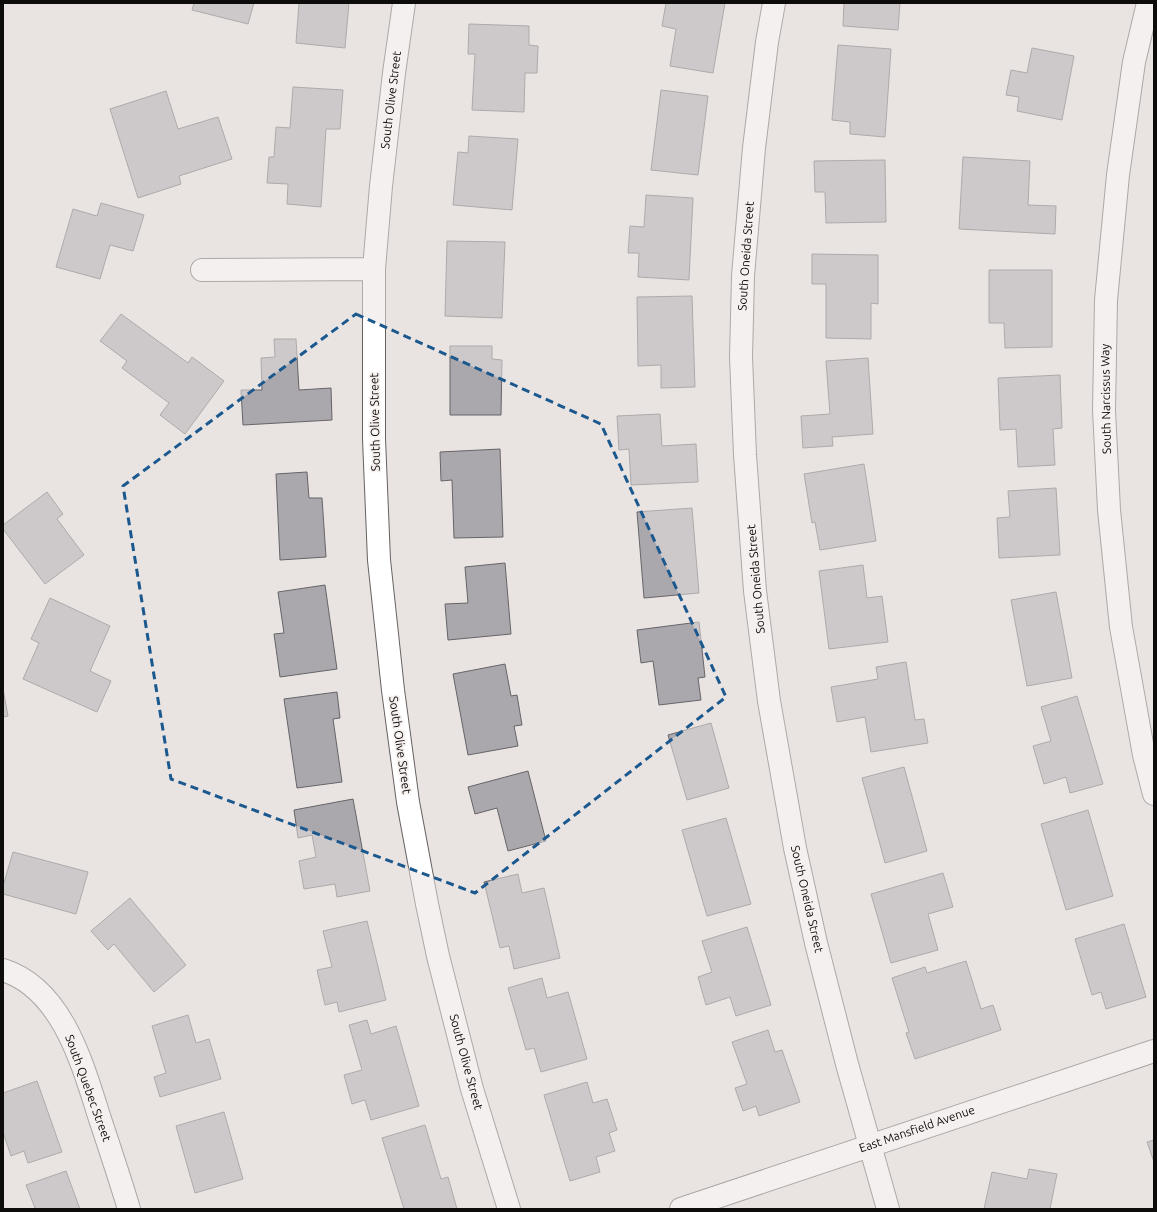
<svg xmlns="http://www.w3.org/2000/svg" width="1157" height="1212" viewBox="0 0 1157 1212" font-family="Ubuntu,sans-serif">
<rect width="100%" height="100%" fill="#e9e4e2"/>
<path fill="#aba8ad" stroke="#666468" d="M194 3H254L248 24 192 10Z
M299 3H349L345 48 296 43Z
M666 3H725L713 73 670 66 676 29 662 26Z
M844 3H900L898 30 843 26Z
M469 24 529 26V45L538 46 537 73H525L524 112 472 110 475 54H468Z
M838 45 891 49 885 137 850 134V122L832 120Z
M1032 48 1074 56 1062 120 1017 111 1019 97 1006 95 1011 70 1027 73Z
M293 87 343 90 340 129H326L321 207 287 204 288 184 267 183 269 157H274L276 127 290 128Z
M661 90 708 96 698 175 651 170Z
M166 91 178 129 218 117 232 159 179 176 181 184 138 198 110 109Z
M469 136 518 139 512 210 453 205 458 152 468 153Z
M963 157 1030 161 1028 205 1056 206 1055 234 959 229Z
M885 160 886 222 826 223 825 192H815L814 161Z
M646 195 693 198 689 280 638 277 639 253H628L630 226 644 227Z
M101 203 144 215 133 251 110 245 100 279 56 267 73 209 97 216Z
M447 241 505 242 502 318 445 316Z
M812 254 878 255V304L871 303V339L826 338V284H812Z
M989 270H1052V347L1005 348 1004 323H989Z
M692 296 695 387 661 388V365L638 366 637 297Z
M121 314 188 363 192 357 224 381 185 434 160 415 169 403 122 368 127 361 100 341Z
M274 339H296L299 390 331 388 332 420 243 425 241 390H262L261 358 275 357Z
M450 346H492V359L502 360 501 415H450Z
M868 358 873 434 832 437 833 446 803 448 801 416 830 414 826 361Z
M1060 375 1062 428 1053 429 1055 465 1018 467 1016 429 1000 430 998 378Z
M660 414 662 446 696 444 698 482 631 485 629 449 619 450 617 416Z
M500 449 503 537 454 538 452 480 441 481 440 452Z
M864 464 876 541 820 550 815 522 812 523 804 474Z
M307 472 309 498H322L326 557 280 560 276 474Z
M1056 488 1060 555 999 558 997 518 1010 517 1008 491Z
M47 492 63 514 57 519 84 555 45 584 3 529V525Z
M692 508 699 593 644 598 637 512Z
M505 563 511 634 448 640 445 604 468 603 465 567Z
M863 565 867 598 882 596 888 642 829 649 819 571Z
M325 585 337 669 280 677 274 634 284 633 278 592Z
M1056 592 1072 678 1027 686 1011 600Z
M50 598 110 626 90 671 111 681 97 712 23 679 39 643 31 639Z
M699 622 705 677 698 678 701 700 659 705 653 661 641 663 637 630Z
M906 662 915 720 924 719 928 743 871 752 865 717 837 722 831 687 878 679 876 667Z
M505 664 511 696 517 695 522 725 514 726 518 746 468 755 453 674Z
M3 689 8 716 3 717Z
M337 692 340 718 333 719 342 782 297 788 284 699Z
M1077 696 1103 784 1070 793 1066 777 1044 784 1033 746 1051 741 1041 707Z
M711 723 729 788 687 800 668 735Z
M904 767 927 851 885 863 862 778Z
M528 771 546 841 508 851 497 808 475 814 468 787Z
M353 799 370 891 337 897 335 884 304 889 299 861 316 857 312 835 298 838 294 810Z
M1088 810 1113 896 1066 910 1041 824Z
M726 818 751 904 707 916 682 830Z
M13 852 88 872 76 914 3 894V886Z
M943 873 953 907 928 914 938 950 891 963 871 894Z
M518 874 522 893 544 888 560 958 514 969 509 946 500 948 484 882Z
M130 898 186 965 154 992 114 944 108 950 91 931Z
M367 921 386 1000 339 1012 337 1002 325 1005 317 970 332 967 323 931Z
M1124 924 1146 997 1106 1009 1101 992 1092 995 1075 939Z
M747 927 771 1005 736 1016 730 997 706 1005 698 977 712 972 702 941Z
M966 961 981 1009 993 1005 1001 1030 915 1059 906 1033 909 1032 892 978 925 967 927 973Z
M542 978 547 998 568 992 587 1059 541 1072 534 1048 526 1050 508 988Z
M188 1015 196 1043 209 1039 221 1079 160 1097 154 1077 166 1073 152 1026Z
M367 1020 371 1034 396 1026 419 1106 371 1120 365 1100 352 1104 344 1075 362 1070 349 1025Z
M768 1030 775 1052 782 1050 800 1102 759 1116 756 1106 743 1111 735 1088 747 1084 732 1042Z
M37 1081 62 1152 28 1163 24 1151 11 1156 3 1132V1093Z
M587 1082 593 1103 607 1099 617 1130 609 1133 615 1151 596 1157 600 1172 570 1181 544 1095Z
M224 1112 243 1179 195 1193 176 1126Z
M425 1125 441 1179 448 1177 457 1209H404L382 1138Z
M1154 1140V1162L1147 1142Z
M1029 1169 1057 1174 1050 1209H984L992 1172 1027 1179Z
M66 1171 80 1209H32L35 1208 26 1185Z"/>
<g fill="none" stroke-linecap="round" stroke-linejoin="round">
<defs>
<path id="minor" d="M404 3 394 73 381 186 374 269V439L379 560 393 690 408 802 427 904 438 956 472 1089 509 1209
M774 3 767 42 754 148 743 276 741 357 745 455 755 591 769 701 795 848 816 943 847 1064 888 1209
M1148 3 1134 62 1118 175 1106 300 1104 410 1109 510 1121 627 1144 755 1154 794
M202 270 374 269
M3 970C63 989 83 1066 100 1119 110 1149 120 1179 129 1209
M681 1209 1154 1051"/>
</defs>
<use href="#minor" stroke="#666160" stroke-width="24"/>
<use href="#minor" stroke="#fff" stroke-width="22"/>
</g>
<path d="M0 0H1157V1212H0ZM356 314 601 424 726 697 475 893 171 779 123 486Z" fill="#e9e4e2" fill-opacity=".55" fill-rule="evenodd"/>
<path fill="none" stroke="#1b588e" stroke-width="3" stroke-dasharray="8 5" stroke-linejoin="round" d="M356 314 601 424 726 697 475 893 171 779 123 486Z"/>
<g text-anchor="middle" stroke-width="3.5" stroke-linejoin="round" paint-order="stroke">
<g font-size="12" fill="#0d0c0b" stroke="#f6f1ef">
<text transform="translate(391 100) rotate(-83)" y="4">South Olive Street</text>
<text transform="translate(746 256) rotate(-86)" y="4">South Oneida Street</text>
<text transform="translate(1106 399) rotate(-91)" y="4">South Narcissus Way</text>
<text transform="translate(375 422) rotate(-91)" y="4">South Olive Street</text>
<text transform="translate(756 579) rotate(-95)" y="4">South Oneida Street</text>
<text transform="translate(400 745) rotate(82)" y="4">South Olive Street</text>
<text transform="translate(807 899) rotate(77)" y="4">South Oneida Street</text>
<text transform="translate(466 1062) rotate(75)" y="4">South Olive Street</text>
<text transform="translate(88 1088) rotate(70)" y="4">South Quebec Street</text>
<text transform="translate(917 1129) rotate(-19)" y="4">East Mansfield Avenue</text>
</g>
</g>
<rect width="1157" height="1212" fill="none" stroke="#0d0c0b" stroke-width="8"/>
</svg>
